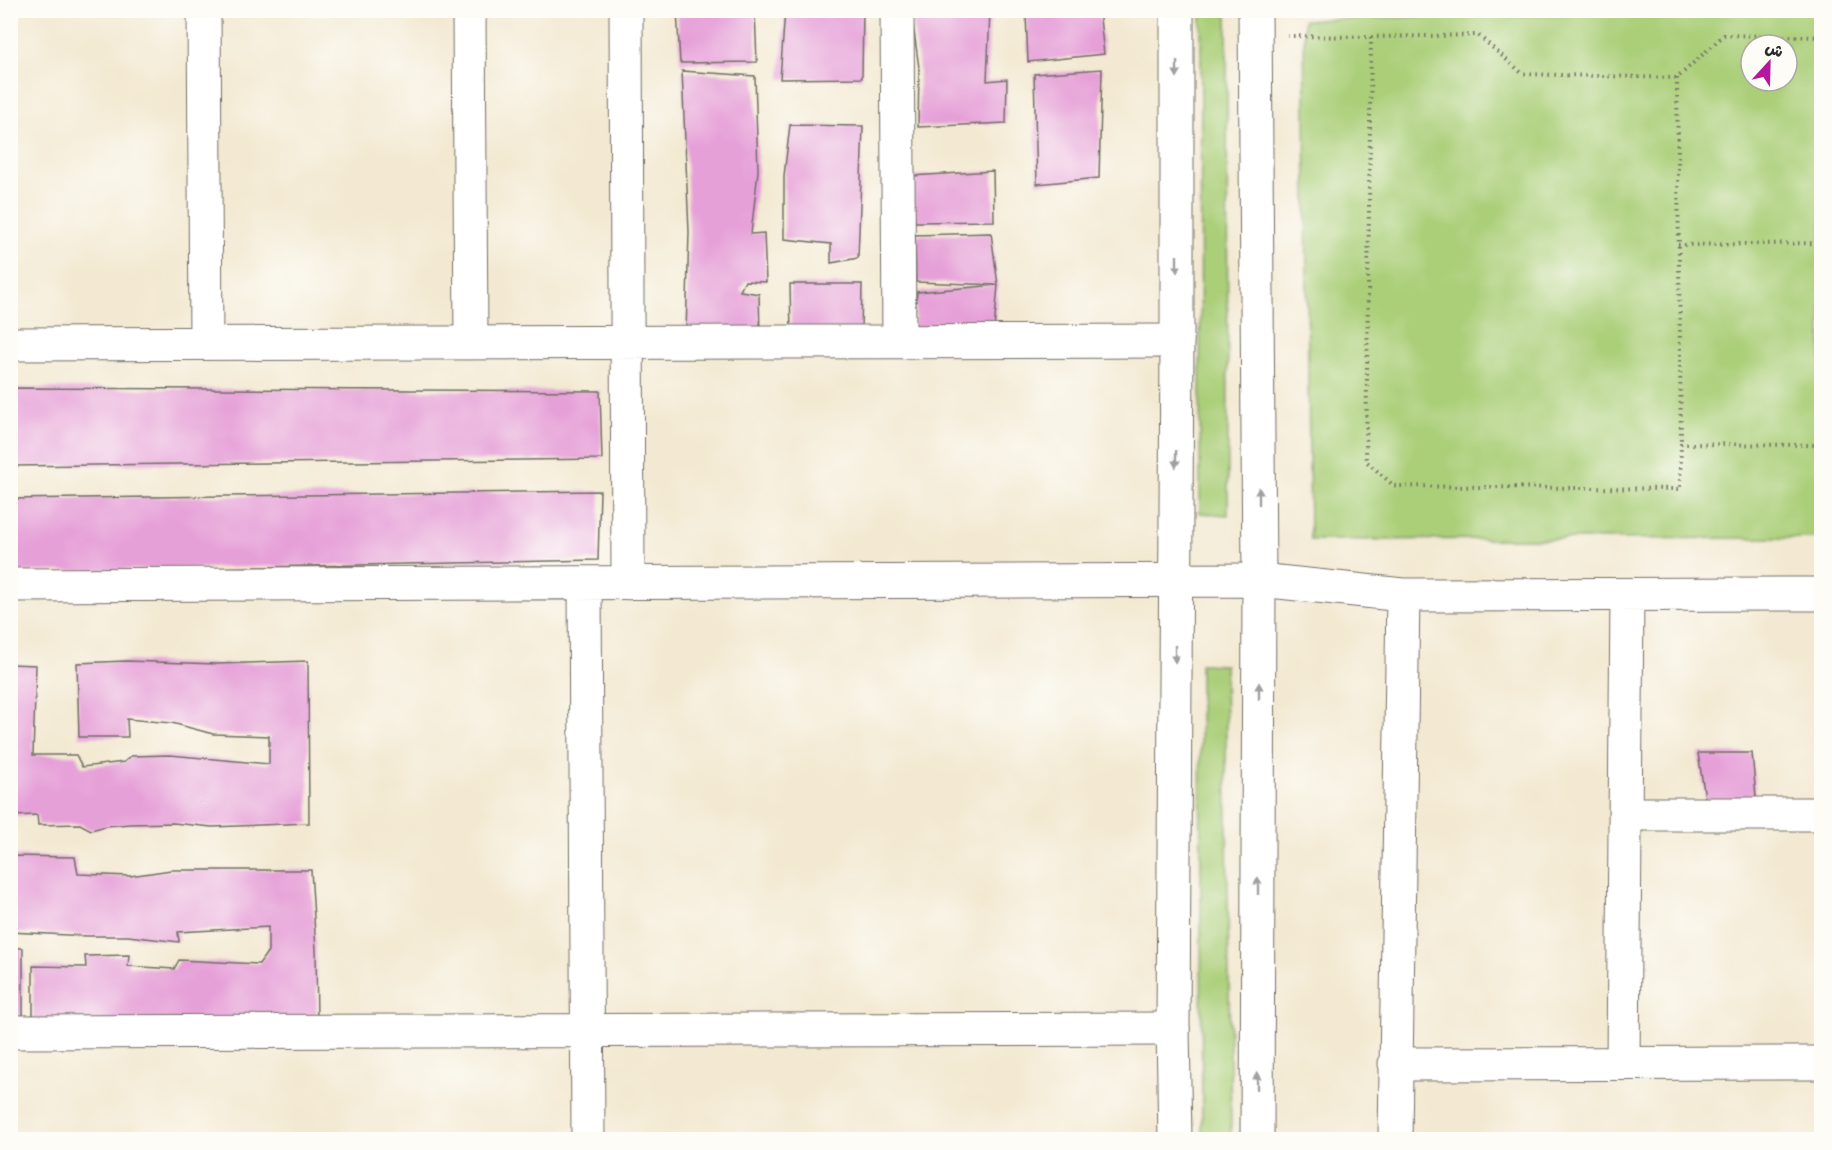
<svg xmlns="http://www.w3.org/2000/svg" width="1832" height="1150" viewBox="0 0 1832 1150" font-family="Mynerve,'Playpen Sans Arabic',sans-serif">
<rect width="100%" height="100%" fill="#fdfcf7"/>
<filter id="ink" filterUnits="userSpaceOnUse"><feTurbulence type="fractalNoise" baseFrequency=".0167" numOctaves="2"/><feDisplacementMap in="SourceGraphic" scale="12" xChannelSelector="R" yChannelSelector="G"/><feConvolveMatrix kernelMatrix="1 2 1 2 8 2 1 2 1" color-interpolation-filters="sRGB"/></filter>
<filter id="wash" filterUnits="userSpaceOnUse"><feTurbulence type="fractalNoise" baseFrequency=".008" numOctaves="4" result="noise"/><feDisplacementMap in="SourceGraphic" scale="24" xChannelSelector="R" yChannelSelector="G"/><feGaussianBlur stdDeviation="1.35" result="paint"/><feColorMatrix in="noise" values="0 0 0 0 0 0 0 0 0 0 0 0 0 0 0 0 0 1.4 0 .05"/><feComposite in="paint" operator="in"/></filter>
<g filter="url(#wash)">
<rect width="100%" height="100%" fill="#f3e9d2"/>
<path fill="#abcf79" stroke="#6b7d52" stroke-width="1.5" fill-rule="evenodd" d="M1201 11H1227L1228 515 1200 513Z
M1597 11H1821V538L1310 540 1304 20 1597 13ZM1751 45H1787V81H1751Z
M1200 664 1225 665 1231 1139H1202Z"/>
<g id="blocks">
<path fill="#e6a0d8" d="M677 10H755L757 62 680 63Z
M785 10H863L862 78 780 79Z
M927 10H990L987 81 1007 79 1006 123 918 127 919 68 912 16H927Z
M1099 10 1104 54 1028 62 1026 15Z
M1102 69 1099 178 1037 184 1034 74Z
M682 71 755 76 758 171 751 234 764 233 766 282 745 281 740 291 759 294 760 334 686 333 689 232Z
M790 125 863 126 858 258 831 263V244L784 239V176Z
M993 171 994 221 915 222 911 176Z
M991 233 998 285 994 330 913 333 917 292 998 285 916 282 915 235Z
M790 284H862L861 333 791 334Z
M10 388 600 391 602 459 10 466Z
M600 491 598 560 10 572V499Z
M126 661 217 664 308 661 309 823 212 827 173 823 130 824 106 826 91 830 80 824 38 825 37 815 10 816V664L36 665 33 755H76L82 767 124 762 131 756 170 755 269 764V736L213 734 172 723 127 719 128 737H79L77 663Z
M1698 753H1752L1757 808 1706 804Z
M10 856 75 857 78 874 130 876 171 870H311L316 950 317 1023 33 1021V966L86 967 85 956 129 955 128 966 174 969 179 960 259 964 268 951V927L178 932 179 942 128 936H87L10 932Z
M10 948H23V1018H10Z"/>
</g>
</g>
<g filter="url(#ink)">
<use href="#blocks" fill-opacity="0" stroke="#716e65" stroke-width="1.5"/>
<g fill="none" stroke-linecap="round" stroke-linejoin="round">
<defs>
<path id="minor" d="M204 10 206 343
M469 10 471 342
M626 10 628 583
M897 10 899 341
M10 344 1177 341
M585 583 588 1140
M10 585 1259 580 1403 595 1822 594
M1626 814H1822
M10 1032 1173 1029
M1623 1063 1627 595
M1395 1064 1822 1063
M1395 1140 1403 595"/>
<path id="primary" d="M1255 10 1259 580 1257 1140
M1175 1140 1173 1029 1177 341V10"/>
</defs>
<use href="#minor" stroke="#716e65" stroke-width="35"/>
<use href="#primary" stroke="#716e65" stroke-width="35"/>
<path stroke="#716e65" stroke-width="4" stroke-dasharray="1.5 4.5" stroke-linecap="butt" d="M1287 36 1371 37 1366 461 1394 486 1680 489 1681 444 1822 445
M1371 37 1478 35 1523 74 1677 78 1724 35 1822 37
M1677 78 1681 444
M1678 245 1822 243"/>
<use href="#minor" stroke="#fff" stroke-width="33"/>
<use href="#primary" stroke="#fff" stroke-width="33"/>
</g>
<defs><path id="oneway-solid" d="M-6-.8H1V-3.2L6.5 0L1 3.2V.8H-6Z" transform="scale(1.5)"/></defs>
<g fill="#a0a0a0">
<use href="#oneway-solid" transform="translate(1177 69) rotate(90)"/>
<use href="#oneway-solid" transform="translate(1177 264) rotate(90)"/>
<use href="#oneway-solid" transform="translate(1176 459) rotate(91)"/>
<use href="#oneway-solid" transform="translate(1259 496) rotate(-90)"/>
<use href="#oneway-solid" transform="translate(1175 654) rotate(90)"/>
<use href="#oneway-solid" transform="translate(1259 691) rotate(-90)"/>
<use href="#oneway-solid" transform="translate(1258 886) rotate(-90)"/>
<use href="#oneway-solid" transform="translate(1257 1081) rotate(-90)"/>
</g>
</g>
<rect width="1832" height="1150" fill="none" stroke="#fdfcf7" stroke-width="36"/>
<g transform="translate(1769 63) rotate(22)"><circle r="28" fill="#fdfcf7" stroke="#a9a8a5" stroke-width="1.5"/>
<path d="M0-4.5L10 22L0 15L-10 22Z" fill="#b5179e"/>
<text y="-9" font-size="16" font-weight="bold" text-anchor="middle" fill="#2b2b2b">ش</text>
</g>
</svg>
